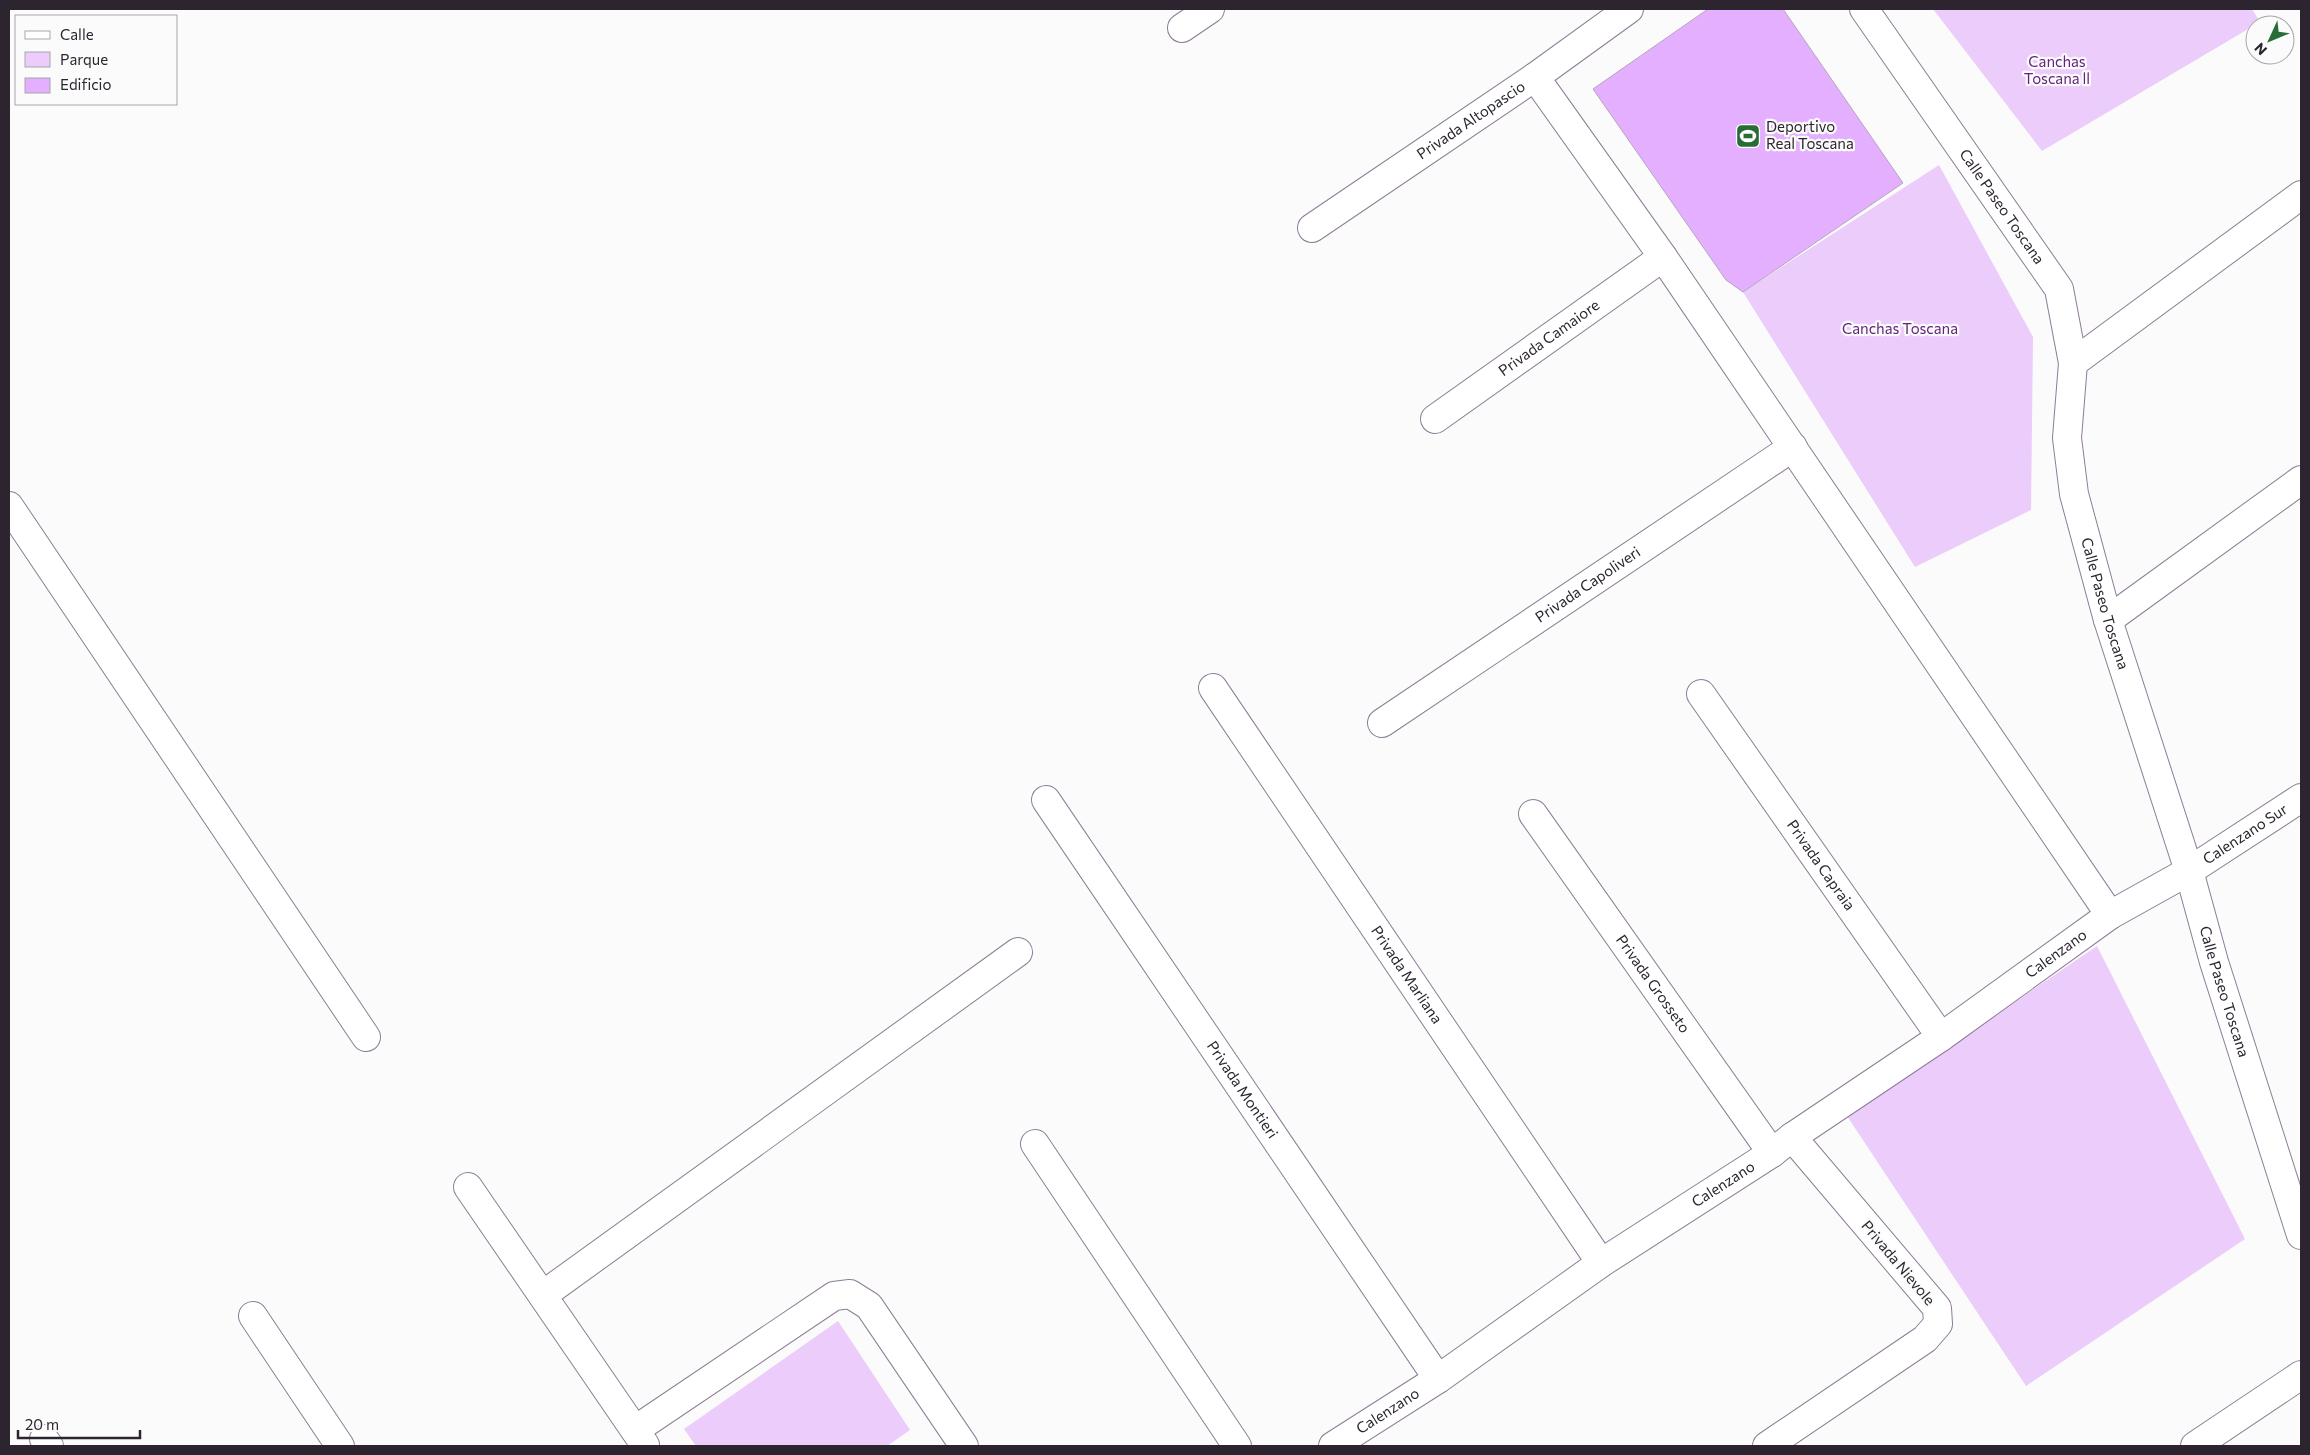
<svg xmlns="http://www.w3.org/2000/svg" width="2310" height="1455" viewBox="0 0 2310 1455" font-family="Commissioner,sans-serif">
<rect width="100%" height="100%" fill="#fbfbfb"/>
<path fill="#ebccfa" d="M1933 9H2252L2260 22 2042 151Z
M1939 165 2033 337 2031 510 1915 567 1743 292Z
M2097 946 2245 1239 2026 1386 1847 1116Z
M838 1321 910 1430 887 1446H696L684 1429Z"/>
<path fill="#e5afff" stroke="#b6a4bf" d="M1708 9H1783L1903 183 1743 292 1726 280 1593 89Z"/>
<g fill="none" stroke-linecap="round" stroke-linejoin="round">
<defs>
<g id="street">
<path id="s1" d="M1864 9 2059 289 2073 363 2067 438 2074 494 2108 620 2189 871 2214 962 2301 1235"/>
<path d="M1182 28 1210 9"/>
<path id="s2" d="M1535 77 1663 257 2110 915 2189 871 2301 798"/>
<path id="s3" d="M1312 228 1535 77 1629 9"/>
<path d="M2073 363 2301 195"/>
<path id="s4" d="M1435 419 1663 257"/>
<path d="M9 506 366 1037"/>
<path d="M2108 620 2301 480"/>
<path id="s5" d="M1213 688 1601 1263"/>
<path id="s6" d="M1701 694 1941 1037"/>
<path id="s7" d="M1382 723 1793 447"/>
<path id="s8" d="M1046 800 1438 1379"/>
<path id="s9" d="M1533 814 1772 1153"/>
<path d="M1035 1144 1237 1446"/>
<path d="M468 1187 645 1445"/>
<path d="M543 1295 1018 952"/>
<path d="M253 1316 340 1446"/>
<path d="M635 1430 834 1296 850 1294 869 1306 964 1446"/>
<path d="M44 1439 49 1446"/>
<path id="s10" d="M1333 1446 1438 1379 1601 1263 1772 1153 1792 1137 1941 1037 2110 915"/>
<path d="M1767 1446 1925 1339 1938 1324 1937 1308 1792 1137"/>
<path d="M2195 1446 2301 1375"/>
</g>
</defs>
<use href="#street" stroke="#8e7c97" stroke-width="30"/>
<use href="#street" stroke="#fff" stroke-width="28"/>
</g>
<defs>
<symbol id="stadium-square" viewBox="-11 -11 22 22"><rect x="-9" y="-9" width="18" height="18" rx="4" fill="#286c38" stroke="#fbfbfb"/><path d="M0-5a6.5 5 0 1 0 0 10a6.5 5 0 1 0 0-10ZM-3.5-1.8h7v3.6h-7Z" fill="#fff"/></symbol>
</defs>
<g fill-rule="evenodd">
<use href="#stadium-square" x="1734" y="122" width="28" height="28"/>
</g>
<g text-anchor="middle" stroke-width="4.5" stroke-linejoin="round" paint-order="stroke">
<g font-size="15" fill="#64237e" stroke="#fbfbfb">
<text x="2057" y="67">Canchas<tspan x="2057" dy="17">Toscana ll</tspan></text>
<text x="1900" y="334">Canchas Toscana</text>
</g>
<g font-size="15" fill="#2c252f" stroke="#fbfbfb">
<text dy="5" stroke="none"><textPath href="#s3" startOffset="192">Privada Altopascio</textPath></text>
<text dy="5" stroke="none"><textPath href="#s1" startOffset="241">Calle Paseo Toscana</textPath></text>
<text dy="5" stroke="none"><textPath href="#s4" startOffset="140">Privada Camaiore</textPath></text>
<text dy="5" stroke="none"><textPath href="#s7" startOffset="248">Privada Capoliveri</textPath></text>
<text dy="5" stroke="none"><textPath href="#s1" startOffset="662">Calle Paseo Toscana</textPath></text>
<text dy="5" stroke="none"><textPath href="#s2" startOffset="1174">Calenzano Sur</textPath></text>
<text dy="5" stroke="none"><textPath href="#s6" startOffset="209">Privada Capraia</textPath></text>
<text dy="5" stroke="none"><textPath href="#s10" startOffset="875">Calenzano</textPath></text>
<text dy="5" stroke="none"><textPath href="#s5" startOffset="346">Privada Marliana</textPath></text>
<text dy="5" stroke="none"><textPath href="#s9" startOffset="208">Privada Grosseto</textPath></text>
<text dy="5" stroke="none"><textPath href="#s1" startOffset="1068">Calle Paseo Toscana</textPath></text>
<text dy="5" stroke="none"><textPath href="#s8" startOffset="350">Privada Montieri</textPath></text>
<text dy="5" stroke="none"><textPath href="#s10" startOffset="470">Calenzano</textPath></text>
<text transform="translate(1898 1263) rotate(50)" y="5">Privada Nievole</text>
<text dy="5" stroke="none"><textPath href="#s10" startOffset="65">Calenzano</textPath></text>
</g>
<g font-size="15" fill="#2c252f" stroke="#fbfbfb" text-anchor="start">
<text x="1766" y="132">Deportivo<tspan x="1766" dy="17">Real Toscana</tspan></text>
</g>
</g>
<rect width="2310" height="1455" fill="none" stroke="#2c252f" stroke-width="20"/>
<rect x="15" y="15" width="162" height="90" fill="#fbfbfb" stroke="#a8a5a9"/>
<rect x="25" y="31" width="25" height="8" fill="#ffffff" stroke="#a8a5a9"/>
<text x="60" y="40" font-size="15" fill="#2c252f">Calle</text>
<rect x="25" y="52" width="25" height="15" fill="#ebccfa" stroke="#a8a5a9"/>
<text x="60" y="65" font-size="15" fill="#2c252f">Parque</text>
<rect x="25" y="78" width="25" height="15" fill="#e5afff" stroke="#a8a5a9"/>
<text x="60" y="90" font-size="15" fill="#2c252f">Edificio</text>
<g transform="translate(2270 40) rotate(226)"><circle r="24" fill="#fbfbfb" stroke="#a8a5a9"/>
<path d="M0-4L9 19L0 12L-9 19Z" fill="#286c38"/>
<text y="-8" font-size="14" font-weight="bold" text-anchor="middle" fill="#2c252f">N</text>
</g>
<path d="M18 1430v8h122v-8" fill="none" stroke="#2c252f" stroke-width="2.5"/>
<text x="25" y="1430" font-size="15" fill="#2c252f" stroke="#fbfbfb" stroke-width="4" paint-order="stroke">20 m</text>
</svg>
